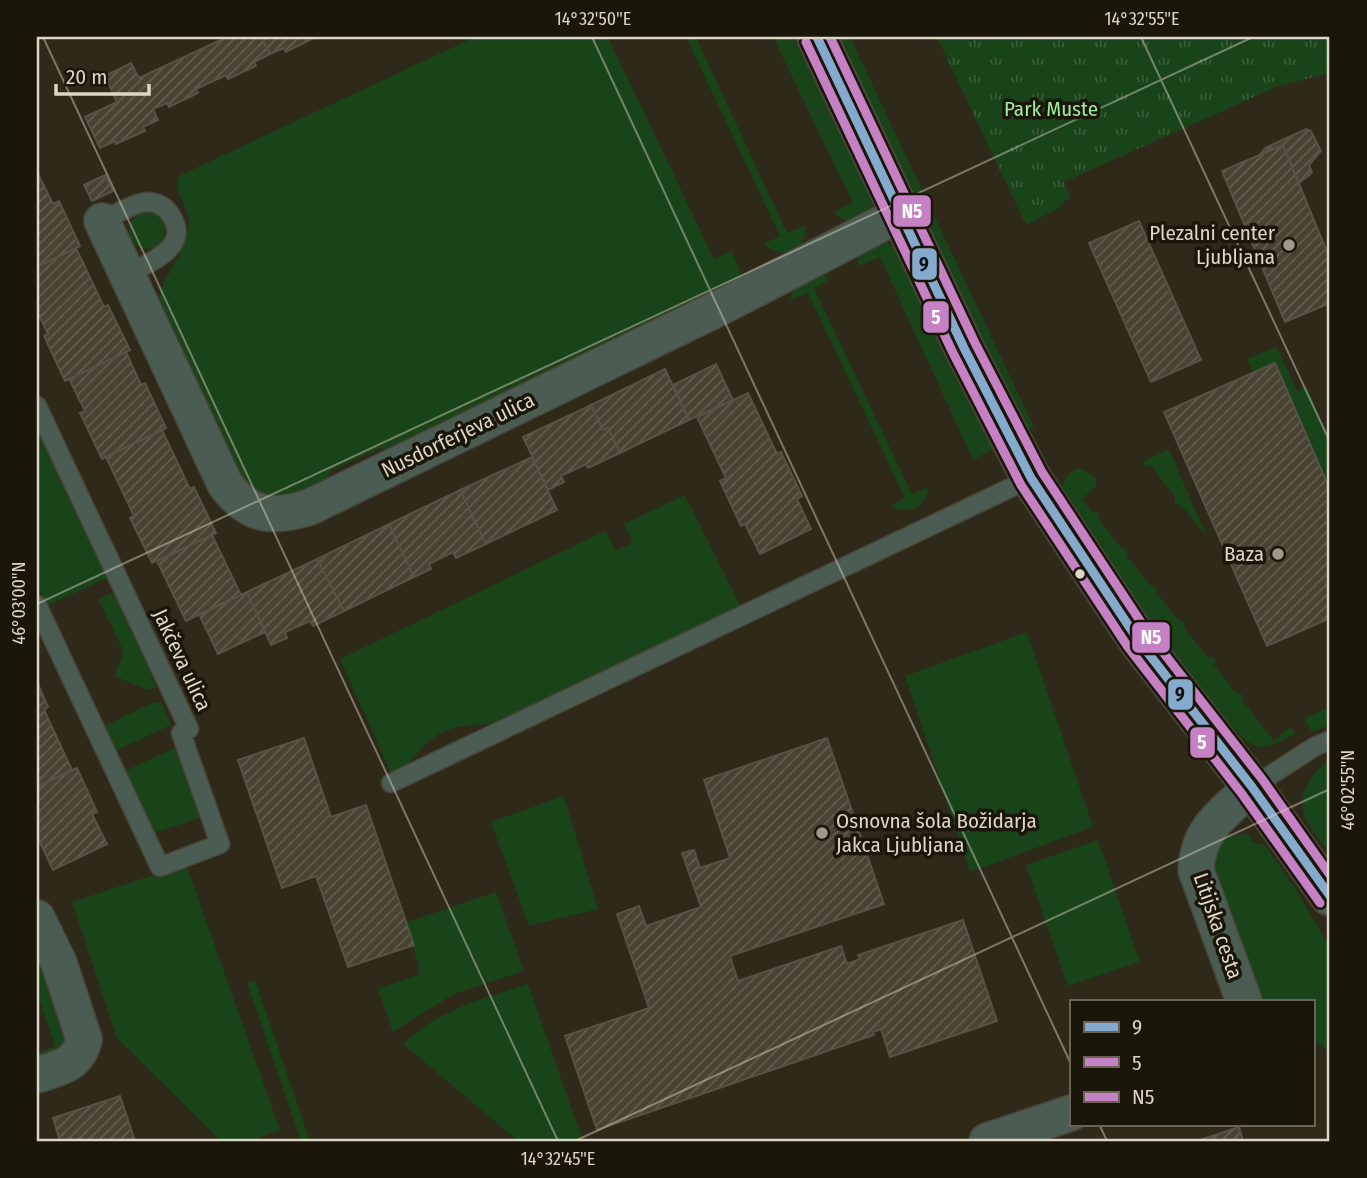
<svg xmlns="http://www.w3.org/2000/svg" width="1367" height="1178" viewBox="0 0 1367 1178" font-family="'Fira Sans Condensed',sans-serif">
<defs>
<pattern id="park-tufts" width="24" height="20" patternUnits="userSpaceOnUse" patternTransform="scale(1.75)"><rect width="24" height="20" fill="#194318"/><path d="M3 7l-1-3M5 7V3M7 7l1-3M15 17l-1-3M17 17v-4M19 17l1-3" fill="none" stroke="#3a5d38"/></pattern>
<pattern id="building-hatch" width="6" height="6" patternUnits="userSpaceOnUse" patternTransform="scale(1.75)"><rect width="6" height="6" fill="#484232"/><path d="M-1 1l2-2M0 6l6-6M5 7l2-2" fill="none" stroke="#625d4e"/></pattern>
</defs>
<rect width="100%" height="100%" fill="#2f291a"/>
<path fill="#194318" d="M475 37H608L714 259 732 251 744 280 402 452 380 448 332 470 315 495 305 500 248 495 157 306C161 276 187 253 189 223 190 205 173 199 179 176Z
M686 37H696L787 233 805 225C809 251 782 262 764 244L780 236Z
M773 37H799L874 199 870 212C855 220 846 225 833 212L853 203Z
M835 37H850L1034 427 1025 432Z
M129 231a18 18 0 1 1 36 0a18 18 0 1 1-36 0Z
M876 243H888L904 256 995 448 973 460 880 257 858 266V258L868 246Z
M815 274 823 275 829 280 814 288 912 494 928 487C927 507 909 516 891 506L905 498 808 293 790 300 794 287Z
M1277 347 1297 391 1307 387 1330 443V490L1275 364 1253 373 1247 359Z
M37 426 109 577 47 606 37 583Z
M1169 449 1207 537 1181 505 1175 504V497L1150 465 1146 467 1142 462Z
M1077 468 1093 475 1097 481 1096 486 1082 499 1092 512 1099 513V519L1121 548 1127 549V556L1150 585 1156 587V592L1179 621 1185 622 1184 628 1208 657 1215 659 1214 665 1236 693 1243 695V701L1274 741 1289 728 1293 729 1295 734C1268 748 1257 756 1235 729L1229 733 1147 625 1061 489 1067 475Z
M685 495 741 607 502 723C477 726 456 722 433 738 415 751 415 764 391 773L340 659 605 531 616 551 633 542 624 524Z
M116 591 143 649 156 687 148 690 114 676 124 652 98 599Z
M1027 632 1093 827 970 872 905 676Z
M154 702 163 705 171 725 115 751 104 726Z
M1330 706V725L1312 732 1304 719Z
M177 747 201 818 153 833 125 771Z
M1330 761V804L1328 806 1330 811V853C1322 842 1310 829 1305 817 1296 795 1312 770 1330 761Z
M564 796 598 909 529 926 491 822Z
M1248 833 1252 842 1264 845 1268 849 1295 888 1330 947V1052L1313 1040V1001H1256L1210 877 1217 846 1228 837Z
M1098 840 1140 962 1068 986 1026 865Z
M186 864 280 1130 248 1141H221L117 1038 72 902Z
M496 892 524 971 454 994 393 1032 378 989 420 974 407 922Z
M37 947 67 1040 66 1045 43 1057 37 1053 55 1046 37 993Z
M255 980 310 1141H301L247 983Z
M528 984 583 1141H518L403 1044C438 1010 483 998 528 984Z"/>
<path fill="url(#park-tufts)" d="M937 37H1330V73L1278 86 1064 182 1070 196 1059 208 1026 225Z"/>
<path fill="url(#building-hatch)" stroke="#575246" stroke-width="2" d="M227 37H261L270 54 254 62 256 66 228 79 226 75 196 89 198 93 169 107 167 103 153 109 158 120 143 127 145 131 116 144 115 141 100 148 85 117 117 102 105 76 131 63 139 78Z
M261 37H314V38L286 52 284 48 270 54Z
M1306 129 1311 131 1321 151 1309 165 1312 173 1299 183 1283 145 1261 153 1265 148Z
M1283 145 1330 259V303L1285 322 1222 171Z
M38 174 53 204 59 201 80 246 37 267Z
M105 175 113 191 92 201 84 185Z
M1139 221 1201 360 1151 382 1089 243Z
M76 248 104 307 108 305 130 350 65 381 44 336 48 334 37 311V267Z
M126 352 141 385 145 383 166 428 102 459 80 413 85 411 69 379Z
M1275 363 1330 490V618L1267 646 1164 412Z
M716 364 733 400 689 420 673 385Z
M665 369 689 420 620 453 608 428 603 430 591 405Z
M748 393 777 454 781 452 802 496 797 499 811 529 760 554 745 524 741 526 720 481 726 478 697 417Z
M591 405 603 430 608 428 620 453 588 468 586 464 561 476 564 482 548 490 523 437Z
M162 430 190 489 194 487 216 533 152 563 130 518 134 516 106 457Z
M532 457 557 510 486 544 460 490Z
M460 490 486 544 456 558 453 552 429 564 431 569 414 577 389 524Z
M389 524 414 577 344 611 317 559Z
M212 535 241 595 186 621 157 561Z
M317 559 344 611 313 626 310 621 285 632 287 638 271 645 247 592Z
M247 592 265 632 218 654 199 614Z
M37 682 48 707 44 710 72 770 37 787Z
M304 738 331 817 366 805 414 945 348 967 316 876 282 888 238 760Z
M827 738 884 904 730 956 738 981 841 946 847 964 860 959 858 955 963 920 997 1021 890 1057 881 1029 873 1032 874 1035 597 1130 565 1036 649 1008 617 914 639 906 646 926 701 907 682 853 694 850 700 868 730 858 704 780Z
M77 768 97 812 92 814 107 844 53 870 39 840 37 841V787Z
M120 1096 135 1141H60L53 1118Z
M1239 1127 1243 1141H1197Z"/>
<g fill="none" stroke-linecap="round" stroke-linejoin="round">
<defs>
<path id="service" d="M102 221C115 215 133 203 147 202 157 202 165 207 170 214 193 247 149 263 127 274
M37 406 189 729 181 733 220 844 160 867 37 605
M391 783 1031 478
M1252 787 1314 747 1330 740"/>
<path id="minor" d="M102 221 225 484C249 517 273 519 310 507L723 306 900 214
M37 918 59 963 84 1039C79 1065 59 1068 37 1075
M1244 1001 1196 870C1198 829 1223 813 1252 787
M987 1141 1071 1113"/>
<path id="tertiary" d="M817 37 964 348 1031 478 1138 640 1252 787 1330 896"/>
</defs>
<use href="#service" stroke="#494437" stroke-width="21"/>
<use href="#minor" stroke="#494437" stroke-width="38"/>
<use href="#tertiary" stroke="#494437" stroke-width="42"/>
<use href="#service" stroke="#4b5c53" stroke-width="18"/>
<use href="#minor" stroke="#4b5c53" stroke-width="35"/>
<use href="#tertiary" stroke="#4b5c53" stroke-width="38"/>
<defs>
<path id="bus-1" d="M817 37 964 348 1031 478 1138 640 1252 787 1330 896"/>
<path id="bus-2" d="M806 42 953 353 1021 485 1128 647 1242 794 1320 903"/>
<path id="bus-3" d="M830 37 975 343 1042 472 1148 633 1262 779 1330 875"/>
</defs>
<use href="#bus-1" stroke="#1b160a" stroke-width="14"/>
<use href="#bus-2" stroke="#1b160a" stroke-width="14"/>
<use href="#bus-3" stroke="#1b160a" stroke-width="14"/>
<use href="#bus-1" stroke="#86aacd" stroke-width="9"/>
<use href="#bus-2" stroke="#c581c4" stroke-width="9"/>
<use href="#bus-3" stroke="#c581c4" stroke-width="9"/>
</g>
<path fill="none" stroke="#ddd6c6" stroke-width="2" stroke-opacity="0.45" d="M43 37 558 1141M592 37 1071 1064M1141 37 1330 442M37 604 1253 37M1099 1124 1107 1141M575 1141 1330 789"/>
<g fill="#a0998a" stroke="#1b160a" stroke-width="2.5">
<circle cx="1289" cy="245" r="7"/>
<circle cx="1278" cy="554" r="7"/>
<circle cx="822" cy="833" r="7"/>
</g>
<circle fill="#ddd6c6" stroke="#1b160a" stroke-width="2.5" cx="1080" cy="574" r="6"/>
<g text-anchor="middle" stroke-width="7" stroke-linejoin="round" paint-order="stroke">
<g font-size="21" fill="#9dee9c" stroke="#1b160a">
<text x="1051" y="116">Park Muste</text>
</g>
<g font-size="21" fill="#ddd6c6" stroke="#1b160a" text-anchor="end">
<text x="1275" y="240">Plezalni center<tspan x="1275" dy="24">Ljubljana</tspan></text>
<text x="1264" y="561">Baza</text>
<text x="836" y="828" text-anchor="start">Osnovna šola Božidarja<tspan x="836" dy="24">Jakca Ljubljana</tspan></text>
</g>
<g font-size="21" fill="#ddd6c6" stroke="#1b160a">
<text transform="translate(458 435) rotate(-26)" y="7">Nusdorferjeva ulica</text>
<text transform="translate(182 660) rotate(65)" y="7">Jakčeva ulica</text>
<text transform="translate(1218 926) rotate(71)" y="7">Litijska cesta</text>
</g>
</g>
<g stroke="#1b160a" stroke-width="2.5">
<rect x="892" y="194" width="40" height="34" rx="7" fill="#c581c4"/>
<rect x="911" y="247" width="27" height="34" rx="7" fill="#86aacd"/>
<rect x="922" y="300" width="28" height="34" rx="7" fill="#c581c4"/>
<rect x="1131" y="621" width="40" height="33" rx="7" fill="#c581c4"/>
<rect x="1167" y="678" width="27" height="33" rx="7" fill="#86aacd"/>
<rect x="1189" y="726" width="27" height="33" rx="7" fill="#c581c4"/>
</g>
<g font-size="19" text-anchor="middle" font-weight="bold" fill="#fff">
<text x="912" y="218">N5</text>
<text x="936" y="324">5</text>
<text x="1151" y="644">N5</text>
<text x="1202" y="749">5</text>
</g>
<g font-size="19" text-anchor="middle" font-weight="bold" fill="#111">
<text x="924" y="271">9</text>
<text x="1180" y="701">9</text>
</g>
<rect width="1367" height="1178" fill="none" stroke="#1b160a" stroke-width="77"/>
<rect x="1070" y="1000" width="245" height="126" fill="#1b160a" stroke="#696355" stroke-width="2"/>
<rect x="1084" y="1022" width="35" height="10" fill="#86aacd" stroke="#696355" stroke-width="2"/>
<text x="1132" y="1034" font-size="21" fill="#ddd6c6">9</text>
<rect x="1084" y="1057" width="35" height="10" fill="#c581c4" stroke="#696355" stroke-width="2"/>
<text x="1132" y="1070" font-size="21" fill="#ddd6c6">5</text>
<rect x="1084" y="1092" width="35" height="10" fill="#c581c4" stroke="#696355" stroke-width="2"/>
<text x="1132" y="1104" font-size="21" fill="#ddd6c6">N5</text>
<path d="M56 84v10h93v-10" fill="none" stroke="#ddd6c6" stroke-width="3.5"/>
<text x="66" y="84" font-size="21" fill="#ddd6c6" stroke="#1b160a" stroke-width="5" paint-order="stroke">20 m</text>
<rect x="38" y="38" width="1290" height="1102" fill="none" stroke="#ddd6c6" stroke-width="2.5"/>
<g font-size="18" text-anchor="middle" fill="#ddd6c6">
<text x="593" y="25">14°32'50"E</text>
<text x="1142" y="25">14°32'55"E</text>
<text transform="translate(19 603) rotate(-90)" y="6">46°03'00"N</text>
<text transform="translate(1348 790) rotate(-90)" y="6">46°02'55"N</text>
<text x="558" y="1165">14°32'45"E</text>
</g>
</svg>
